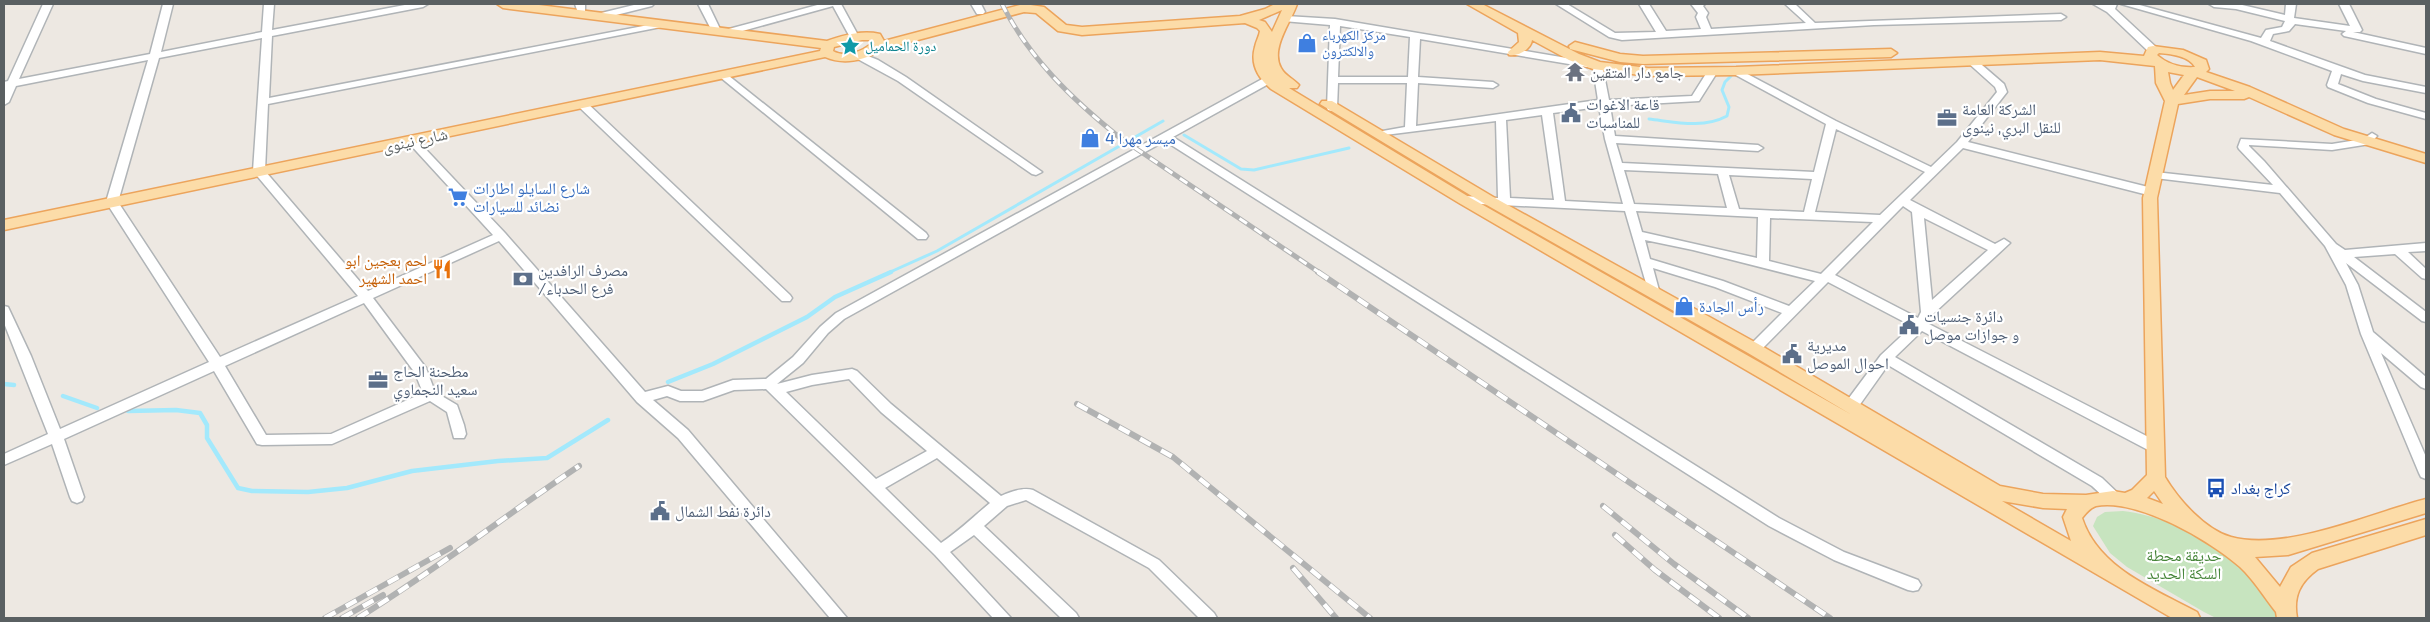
<svg xmlns="http://www.w3.org/2000/svg" width="2430" height="622" viewBox="0 0 2430 622" font-family="'Exo 2','Noto Naskh Arabic',sans-serif">
<rect width="100%" height="100%" fill="#ede8e2"/>
<path fill="#c7e4bf" d="M2123 511C2185 519 2253 558 2279 618H2216L2204 612 2127 567 2110 553 2093 526 2097 517 2105 512Z"/>
<g fill="none" stroke-linecap="round" stroke-linejoin="round">
<path stroke="#a3e9fc" stroke-width="3" d="M1649 119C1675 122 1703 129 1727 116L1729 107 1722 90 1725 82 1731 76
M1184 135 1241 169 1254 170 1349 148
M888 273 937 251 1163 121"/>
<path stroke="#a3e9fc" stroke-width="4.5" d="M668 382 713 364 807 317 835 297 891 272
M4 384 14 385
M63 396 97 408
M128 411 176 410 200 413 207 425V438L238 488 252 491 308 492 347 488 412 471 498 461 547 458 608 420"/>
<defs>
<path id="minor" d="M43 4H53L19 79 150 54 163 4H173L161 52 262 32 264 4H274L272 30 410 4H428L423 7 272 36 269 98 664 22V26L661 27 268 104 265 171 368 291 493 235 407 141 412 138 416 139 505 233 645 392 668 386 681 391H702L733 380 766 379 793 357 820 327 836 313 1264 78H1272V82L1173 137 1779 518 1844 552 1918 580 1921 585 1918 590 1913 591 1908 590 1834 560 1769 526 1165 141 844 319 828 333 803 363 777 384 812 375 852 369 857 371 891 404 1001 496C1010 492 1023 487 1033 490L1159 560 1214 613 1217 618H1199L1149 568 1026 500 1007 506 984 526 1076 613 1079 618H1061L974 535 950 552 1011 618H993L935 555 766 389 734 390 703 401H680L667 396 653 400 688 430 847 618H830L678 438 637 402 499 241 373 298 426 368 435 392 457 405 464 425 466 434 464 438H454L447 412 430 401 332 444 262 445 257 444 214 371 64 439 84 497 82 501 77 503 72 501 70 497 52 444 4 465V454L48 434 4 323V306L8 307 31 356 60 429 209 362 106 202 148 60 16 86 9 102 4 105V82L8 81ZM262 38 253 171 358 296 220 357 118 202 159 58ZM364 303 415 373 423 393 331 434 266 435 225 366ZM849 379 881 412 927 451 876 479 786 392 812 385ZM937 458 990 503C973 517 959 531 941 543L885 488Z
M575 4H585V16H579Z
M638 4H654L652 6 600 19 595 16 597 14Z
M698 4H708L721 31 719 33H713Z
M821 4H841L859 37 857 39H851L833 6 728 35 723 32 725 30Z
M971 4H981L985 12 983 14H977Z
M1556 4H1567L1615 33 1656 32 1639 4H1649L1666 31 1701 29 1696 17 1698 13 1691 4H1705L1703 6 1708 13 1706 17 1711 29 1806 23 1785 4H1795L1815 23 2061 14 2066 17 2061 20 1874 25 1622 40 1609 37Z
M2093 4H2117L2115 9 2157 48V52H2149L2107 12Z
M2121 4H2136L2261 38 2266 30 2282 27 2285 21 2236 9 2214 7 2209 4H2238L2285 15 2286 4H2296L2294 18 2350 26 2339 4H2349L2362 30 2360 32H2353L2426 48V54L2344 36 2342 34 2346 31 2295 24 2289 31 2273 34 2270 41 2365 75 2426 87V93L2363 81 2341 74 2338 84 2376 99 2426 113V119L2368 103 2328 87 2327 85 2332 71 2251 41Z
M1286 16 1335 19 1602 64 1609 100 1692 96 1709 69H1717L1718 71 1699 101 1610 106 1615 136 1758 145 1763 148 1758 151 1616 143 1622 163 1814 172 1826 124 1732 73 1731 71 1736 68 1836 121 1931 167 1957 142 1997 92 1995 87 1966 61 1971 58 1975 59 2004 84 2007 92 1968 142 2156 189 2158 192 2152 196 1963 148 1910 200 1995 244 2004 239 2010 243 1932 315 1927 323 2160 443 2162 447 2160 451H2150L1922 331 1895 357 2102 478 2124 499 2122 503C2111 507 2100 493 2092 486L1888 365 1856 410H1846L1844 406 1846 402 1881 355 1912 326 1828 282 1759 352H1749L1748 349 1749 346 1782 313 1715 287 1653 268 1660 294 1654 298 1650 297 1625 211 1460 203 1458 200 1460 197 1464 196 1498 198 1496 121 1377 136 1376 134 1377 132 1405 127 1407 83H1338L1337 108 1332 111 1328 110 1327 108 1330 25 1283 21 1281 19ZM1340 26 1410 37 1408 77H1338ZM1420 39 1593 68 1598 100 1416 126 1418 83 1493 88 1498 85 1493 82 1418 77ZM1599 107 1605 139 1623 204 1565 201 1553 113ZM1542 115 1554 200 1510 198 1506 120ZM1836 129 1925 172 1880 215 1815 212ZM1624 170 1718 174 1727 208 1634 204ZM1729 175 1812 179 1804 212 1739 209ZM1903 206 1912 212 1921 312 1918 318 1835 275ZM1636 211 1758 217 1757 258 1642 232ZM1770 218 1873 222 1821 274 1769 261ZM1924 218 1988 250 1932 300ZM1645 240 1693 250 1815 281 1789 306 1723 281 1650 259Z
M858 52 878 60 906 77 1042 172 1036 175 1032 174 898 81 854 57V53Z
M724 72 926 233 928 236 926 239H918L720 77 719 75Z
M582 101 586 102 790 295 792 298 790 301H782L578 106V102Z
M2372 133 2377 136 2370 144 2332 150 2249 145V146L2264 161 2336 244 2345 250 2426 243V251L2408 252 2426 269V279L2422 278 2395 254 2354 257 2426 312V322L2422 321 2346 263 2358 285 2373 332 2426 377V389L2421 387 2381 353 2426 457V479L2421 477 2419 473 2361 334 2346 285 2325 246 2280 193 2155 178 2149 175 2155 172 2273 185 2239 149 2238 147 2241 139 2332 144 2363 139Z"/>
<path id="major" d="M497 4H531L827 41C844 35 862 30 880 34L884 41 1024 4 1044 7 1066 25 1082 27 1240 16 1265 9 1275 4H1297C1291 22 1270 49 1281 68 1285 76 1294 79 1299 85L1297 88H1289L1469 197 1852 415 1748 353 1485 204 1320 104 1322 101H1332L1495 198 1760 345 2000 486 2043 494 2086 495 2113 491 2125 493 2132 490 2147 475 2143 198 2165 101 2156 83 2155 66 2100 60 1736 75 1648 76 1593 69 1569 60 1532 40C1531 49 1518 57 1509 55L1508 52 1519 42 1518 33 1467 4H1482L1579 54 1600 62 1648 68 1736 67 2100 52 2144 56 2148 47 2153 46 2183 50 2206 60 2209 69 2206 72 2250 87 2344 129 2426 154V163L2334 135 2249 97 2244 99H2210L2178 104 2157 198 2165 477C2178 499 2205 530 2231 537 2286 552 2371 513 2426 499V513L2288 555 2255 557 2280 587 2291 567 2312 553 2426 519V535L2318 569C2300 582 2293 596 2297 618H2277L2276 612C2264 597 2254 580 2240 567 2211 541 2137 498 2096 506 2090 508 2086 513 2082 518 2098 568 2154 589 2197 612L2200 618H2172L1459 203 1271 89C1258 78 1250 64 1255 47 1256 41 1259 37 1260 31L1257 28 1245 23 1082 35 1058 31 1036 13 1024 12 880 50C864 61 843 65 825 57L4 230V220L820 51 821 48 503 8ZM1282 10 1272 32 1265 22 1259 20ZM862 40H871L872 43C862 52 845 58 833 51L834 47ZM2159 53C2171 54 2189 56 2195 67 2181 68 2167 64 2157 55ZM2168 72 2184 75 2173 90 2170 83ZM2197 77 2235 91H2210L2184 95ZM2154 491 2163 504 2147 498ZM2002 501 2043 508 2067 509 2063 517 2071 541Z
M1575 42 1620 54 1643 56 1891 49 1897 53 1891 57 1643 64 1620 62 1570 49 1569 46Z"/>
</defs>
<use href="#minor" stroke="#b0b4b7" stroke-width="3"/>
<use href="#major" stroke="#eca45c" stroke-width="3"/>
<use href="#minor" fill="#fff" fill-rule="evenodd"/>
<use href="#major" fill="#fcdca8" fill-rule="evenodd"/>
<defs>
<path id="rail-far1" d="M1002 4C1029 58 1072 99 1119 137L1320 273"/>
<path id="rail" d="M1318 272 1830 618
M1077 404 1173 457 1370 618
M1603 506 1674 564 1748 618
M1615 535 1655 570 1719 618
M1293 568 1336 618
M325 618 450 548
M342 618 383 595
M358 618C434 571 505 516 579 466"/>
</defs>
<use href="#rail-far1" stroke="#b1b2b2" stroke-width="5"/>
<use href="#rail" stroke="#b1b2b2" stroke-width="6"/>
<use href="#rail-far1" stroke="#fff" stroke-width="3" stroke-dasharray="9" stroke-linecap="butt"/>
<use href="#rail" stroke="#fff" stroke-width="4.5" stroke-dasharray="12" stroke-linecap="butt"/>
</g>
<defs>
<symbol id="shop-bare" viewBox="-9 -9 18 18"><path d="M-5-2.5h2.3a2.7 3.5 0 0 1 5.4 0H5L5.5 6h-11ZM-1.5-2.5h3a1.5 2.3 0 0 0-3 0Z" fill="#3f7fe0" stroke="#fff" stroke-width="2.5" paint-order="stroke"/></symbol>
<symbol id="sight-bare" viewBox="-9 -9 18 18"><path d="M0-6L1.8-2.2L6-1.7L2.9 1.2L3.7 5.4L0 3.3L-3.7 5.4L-2.9 1.2L-6-1.7L-1.8-2.2Z" fill="#0f9aa8" stroke="#fff" stroke-width="2.5" paint-order="stroke"/></symbol>
<symbol id="temple-bare" viewBox="-9 -9 18 18"><path d="M0-6L5-2H3V0L6.5 2.5H4V6H1.5V3h-3V6H-4V2.5H-6.5L-3 0V-2H-5Z" fill="#6b7280" stroke="#fff" stroke-width="2.5" paint-order="stroke"/></symbol>
<symbol id="civic-bare" viewBox="-9 -9 18 18"><path d="M-.6-6.5H3V-4.5H.6V-3L4-1V1h2V6H-6V1h2V-1L-.6-3ZM-1.2 2.5V6h2.4V2.5Z" fill="#5c6f8a" stroke="#fff" stroke-width="2.5" paint-order="stroke"/></symbol>
<symbol id="office-bare" viewBox="-9 -9 18 18"><path d="M-6-3h4V-5.5h4V-3h4V5H-6ZM-1-4.5V-3h2v-1.5ZM-6 0V1H6V0Z" fill="#5c6f8a" stroke="#fff" stroke-width="2.5" paint-order="stroke"/></symbol>
<symbol id="supermarket-bare" viewBox="-9 -9 18 18"><path d="M-6-5.5h2.5l.6 2H6L4.5 2H-2.5L-4.4-4H-6ZM-1.5 3.2a1.3 1.3 0 1 0 .1 0ZM3 3.2a1.3 1.3 0 1 0 .1 0Z" fill="#3f7fe0" stroke="#fff" stroke-width="2.5" paint-order="stroke"/></symbol>
<symbol id="restaurant-bare" viewBox="-9 -9 18 18"><path d="M-5-6h1v4h1v-4h1v4h1v-4h1v5L-1.5 .5V6h-2V.5L-5-1ZM5-6V6H3V1.5H1.5Q1.5-4 5-6Z" fill="#e8710a" stroke="#fff" stroke-width="2.5" paint-order="stroke"/></symbol>
<symbol id="bank-bare" viewBox="-9 -9 18 18"><path d="M-6-4H6V4H-6ZM0-2.3a2.3 2.3 0 1 0 0 4.6a2.3 2.3 0 1 0 0-4.6Z" fill="#5c6f8a" stroke="#fff" stroke-width="2.5" paint-order="stroke"/></symbol>
<symbol id="bus-bare" viewBox="-9 -9 18 18"><path d="M-5-6H5V4H4V6H2V4H-2V6H-4V4H-5ZM-3.5-4V0h7V-4ZM-3.5 1.2v1.5H-2V1.2ZM2 1.2v1.5H3.5V1.2Z" fill="#1a4fb4" stroke="#fff" stroke-width="2.5" paint-order="stroke"/></symbol>
</defs>
<g fill-rule="evenodd">
<use href="#shop-bare" x="1293" y="29" width="28" height="28"/>
<use href="#sight-bare" x="836" y="32" width="28" height="28"/>
<use href="#temple-bare" x="1561" y="58" width="28" height="28"/>
<use href="#civic-bare" x="1557" y="99" width="28" height="28"/>
<use href="#office-bare" x="1933" y="104" width="28" height="28"/>
<use href="#shop-bare" x="1076" y="124" width="28" height="28"/>
<use href="#supermarket-bare" x="444" y="183" width="28" height="28"/>
<use href="#restaurant-bare" x="428" y="255" width="28" height="28"/>
<use href="#bank-bare" x="509" y="265" width="28" height="28"/>
<use href="#shop-bare" x="1670" y="292" width="28" height="28"/>
<use href="#civic-bare" x="1895" y="311" width="28" height="28"/>
<use href="#civic-bare" x="1778" y="340" width="28" height="28"/>
<use href="#office-bare" x="364" y="366" width="28" height="28"/>
<use href="#bus-bare" x="2202" y="474" width="28" height="28"/>
<use href="#civic-bare" x="646" y="497" width="28" height="28"/>
</g>
<g text-anchor="middle" stroke-width="4.5" stroke-linejoin="round" paint-order="stroke">
<g font-size="14" fill="#366cbe" stroke="#fff" text-anchor="start">
<text x="1322" y="40">مركز الكهرباء<tspan x="1322" dy="16">والالكترون</tspan></text>
</g>
<g font-size="14" fill="#0d838f" stroke="#fff" text-anchor="start">
<text x="865" y="51">دورة الحماميل</text>
</g>
<g font-size="16" fill="#5b616d" stroke="#fff" text-anchor="start">
<text x="1590" y="78">جامع دار المتقين</text>
</g>
<g font-size="16" fill="#4e5e75" stroke="#fff" text-anchor="start">
<text x="1586" y="110">قاعة الاغوات<tspan x="1586" dy="18">للمناسبات</tspan></text>
<text x="1962" y="115">الشركة العامة<tspan x="1962" dy="18">للنقل البري, نينوى</tspan></text>
<text x="538" y="276">مصرف الرافدين<tspan x="538" dy="18">/فرع الحدباء</tspan></text>
<text x="1924" y="322">دائرة جنسيات<tspan x="1924" dy="18">و جوازات موصل</tspan></text>
<text x="1807" y="351">مديرية<tspan x="1807" dy="18">احوال الموصل</tspan></text>
<text x="393" y="377">مطحنة الحاج<tspan x="393" dy="18">سعيد النجماوي</tspan></text>
<text x="675" y="517">دائرة نفط الشمال</text>
</g>
<g font-size="16" fill="#366cbe" stroke="#fff" text-anchor="start">
<text x="1105" y="144">ميسر مهرا 4</text>
<text x="473" y="194">شارع السايلو اطارات<tspan x="473" dy="18">نضائد للسيارات</tspan></text>
<text x="1699" y="312">رأس الجادة</text>
</g>
<g font-size="16" fill="#5a6062" stroke="#fff">
<text transform="translate(415 140) rotate(-12)" y="6">شارع نينوى</text>
</g>
<g font-size="16" fill="#c56008" stroke="#fff" text-anchor="end">
<text x="427" y="266">لحم بعجين ابو<tspan x="427" dy="18">احمد الشهير</tspan></text>
</g>
<g font-size="16" fill="#164399" stroke="#fff" text-anchor="start">
<text x="2231" y="494">كراج بغداد</text>
</g>
<g font-size="16" fill="#458438" stroke="#fff">
<text x="2184" y="561">حديقة محطة<tspan x="2184" dy="18">السكة الحديد</tspan></text>
</g>
</g>
<rect width="2430" height="622" fill="none" stroke="#5a6062" stroke-width="10"/>
</svg>
